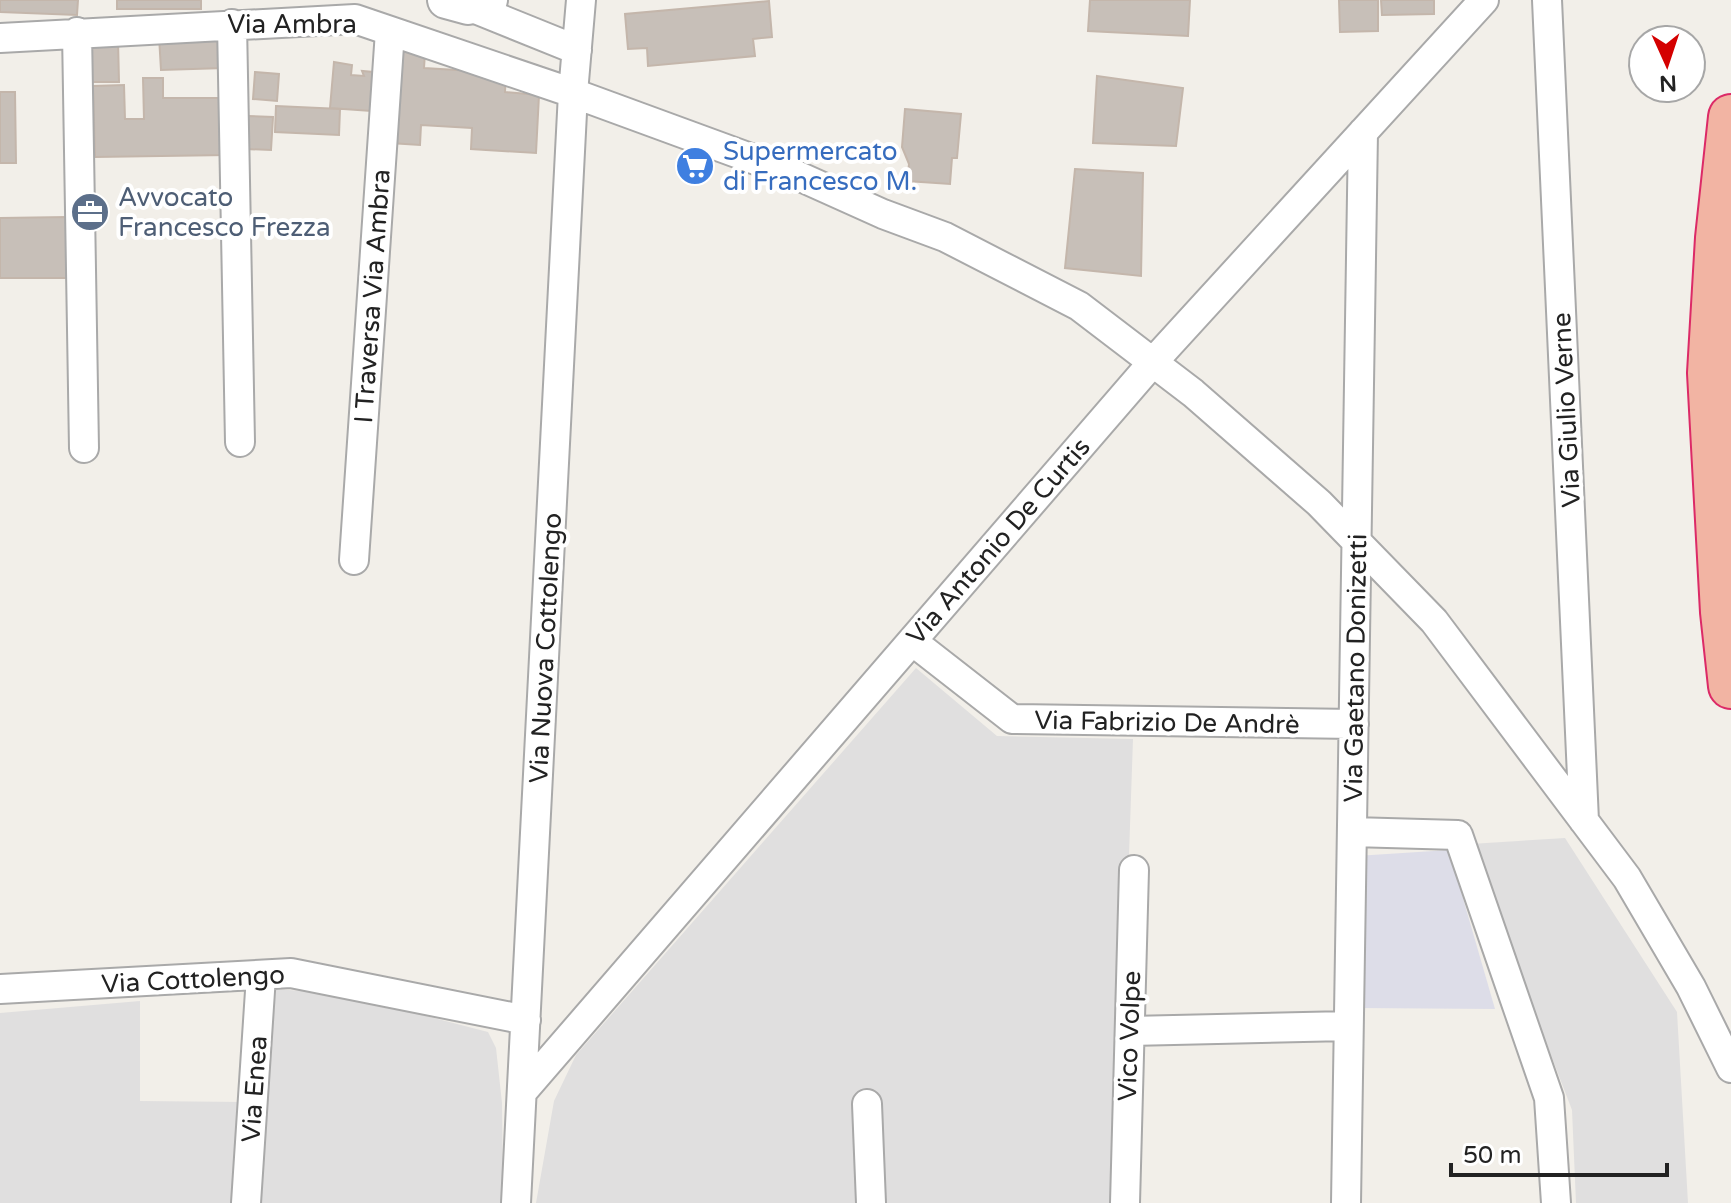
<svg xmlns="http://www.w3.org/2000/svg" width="1731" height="1203" viewBox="0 0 1731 1203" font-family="'Varela Round',sans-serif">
<rect width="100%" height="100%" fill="#f2efe9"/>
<path fill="#e0dfdf" d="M916 668 997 736 1133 739 1117 1203H536L554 1101 576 1055Z
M1565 838 1677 1012 1688 1203H1576L1572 1110 1470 844Z
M276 989 341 994 488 1032 496 1048 502 1103 503 1183 501 1203H258Z
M140 1001V1101L245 1102 235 1203H0V1013Z"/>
<path fill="#dddde8" d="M1449 850 1495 1009 1358 1008 1356 856Z"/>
<path fill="#c7bfb8" stroke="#c4b6ab" stroke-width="2" d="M0 0H78L77 15 0 12Z
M117 0H201V9H117Z
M1090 0H1190L1188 36 1088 31Z
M1339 0H1378V31L1340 32Z
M1381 0H1434V14L1382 15Z
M769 1 772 37 753 39 755 56 648 66 647 48 628 49 625 14Z
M223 34 225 68 161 70 159 36Z
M90 40H118L119 82H91Z
M396 51 425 53 424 68 506 73 505 92 539 95 536 153 471 149 472 128 421 125 420 145 390 143Z
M334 62 352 65 351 75 364 76 362 71 373 72 371 111 330 108Z
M255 72 279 74 277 101 253 99Z
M1097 76 1183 88 1176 146 1093 143Z
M143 78H163V98H226L227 155 95 157 93 86 124 85 125 119H144Z
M0 92H15L16 163H0Z
M276 106 340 109 339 135 275 132Z
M905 109 961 114 957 158H952L950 184 907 181 909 164 902 147Z
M247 116 273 117 271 150 245 149Z
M1075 169 1143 173 1141 276 1065 268Z
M67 217V278H0V218Z"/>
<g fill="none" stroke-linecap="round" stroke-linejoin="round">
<defs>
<path id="minor" d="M1547 0 1584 821
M468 6 577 50
M232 24 240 442
M77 32 84 448
M0 38 355 19 573 93 794 174 883 214 945 237 1079 306 1193 393 1319 503 1434 621 1627 878 1691 987 1731 1068
M354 560 390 31
M912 641 1012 719 1354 724
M1352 832 1458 835 1549 1098 1556 1203
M0 989 291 973 526 1020
M1130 1031 1348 1026
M523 1091 1153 362 1484 0
M867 1104 871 1203
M246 1203 261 976
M516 1203 573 93 581 0
M1125 1203 1134 870
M1346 1203 1363 132"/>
<path id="tertiary" d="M446 0 468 6 489 0"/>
<path id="trunk" d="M1731 117 1718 238 1710 373 1723 612 1731 686"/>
</defs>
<use href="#minor" stroke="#a9a9a9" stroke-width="32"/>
<use href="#tertiary" stroke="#a9a9a9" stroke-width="40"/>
<use href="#trunk" stroke="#dc2a67" stroke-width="48"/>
<use href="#minor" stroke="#fff" stroke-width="28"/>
<use href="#tertiary" stroke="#fff" stroke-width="36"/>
<use href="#trunk" stroke="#f2b4a3" stroke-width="44"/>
</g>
<defs>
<symbol id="supermarket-disc" viewBox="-11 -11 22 22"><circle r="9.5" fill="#3f7fe0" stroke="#fff"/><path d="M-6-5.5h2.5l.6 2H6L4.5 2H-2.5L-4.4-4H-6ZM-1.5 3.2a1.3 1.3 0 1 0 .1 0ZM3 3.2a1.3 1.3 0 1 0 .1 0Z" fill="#fff"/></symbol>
<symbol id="office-disc" viewBox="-11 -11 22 22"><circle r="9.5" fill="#5c6f8a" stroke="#fff"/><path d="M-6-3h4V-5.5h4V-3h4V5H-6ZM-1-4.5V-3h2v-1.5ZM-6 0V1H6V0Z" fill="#fff"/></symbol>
</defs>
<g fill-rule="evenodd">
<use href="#supermarket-disc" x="673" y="144" width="44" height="44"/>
<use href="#office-disc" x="68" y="190" width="44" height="44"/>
</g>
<g text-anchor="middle" stroke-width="8" stroke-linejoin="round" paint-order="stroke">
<g font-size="26" fill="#222" stroke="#fff">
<text x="292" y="33">Via Ambra</text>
<text transform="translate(372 296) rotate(-86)" y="9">I Traversa Via Ambra</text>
<text transform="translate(1566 410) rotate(-93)" y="9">Via Giulio Verne</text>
<text transform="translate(998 541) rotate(-49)" y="9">Via Antonio De Curtis</text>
<text transform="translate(545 648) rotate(-87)" y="9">Via Nuova Cottolengo</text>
<text transform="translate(1355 668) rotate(-89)" y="9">Via Gaetano Donizetti</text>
<text transform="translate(1167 722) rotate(1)" y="9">Via Fabrizio De Andrè</text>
<text transform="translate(193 979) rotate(-3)" y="9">Via Cottolengo</text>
<text transform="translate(1129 1036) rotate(-88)" y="9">Vico Volpe</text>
<text transform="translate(254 1089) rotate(-86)" y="9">Via Enea</text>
</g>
<g font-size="26" fill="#366cbe" stroke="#fff" text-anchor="start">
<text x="723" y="160">Supermercato<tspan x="723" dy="30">di Francesco M.</tspan></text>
</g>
<g font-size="26" fill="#4e5e75" stroke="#fff" text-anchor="start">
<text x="118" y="206">Avvocato<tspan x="118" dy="30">Francesco Frezza</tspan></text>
</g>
</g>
<g transform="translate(1667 64) rotate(177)"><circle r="38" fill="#ffffff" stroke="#a7a7a7" stroke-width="2"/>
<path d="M0-6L14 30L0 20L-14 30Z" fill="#d40000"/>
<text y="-12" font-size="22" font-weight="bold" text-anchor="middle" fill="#222222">N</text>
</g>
<path d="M1451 1163v12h216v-12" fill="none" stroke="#222222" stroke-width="4"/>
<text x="1463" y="1163" font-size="24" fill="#222222" stroke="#ffffff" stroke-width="6" paint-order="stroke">50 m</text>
</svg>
